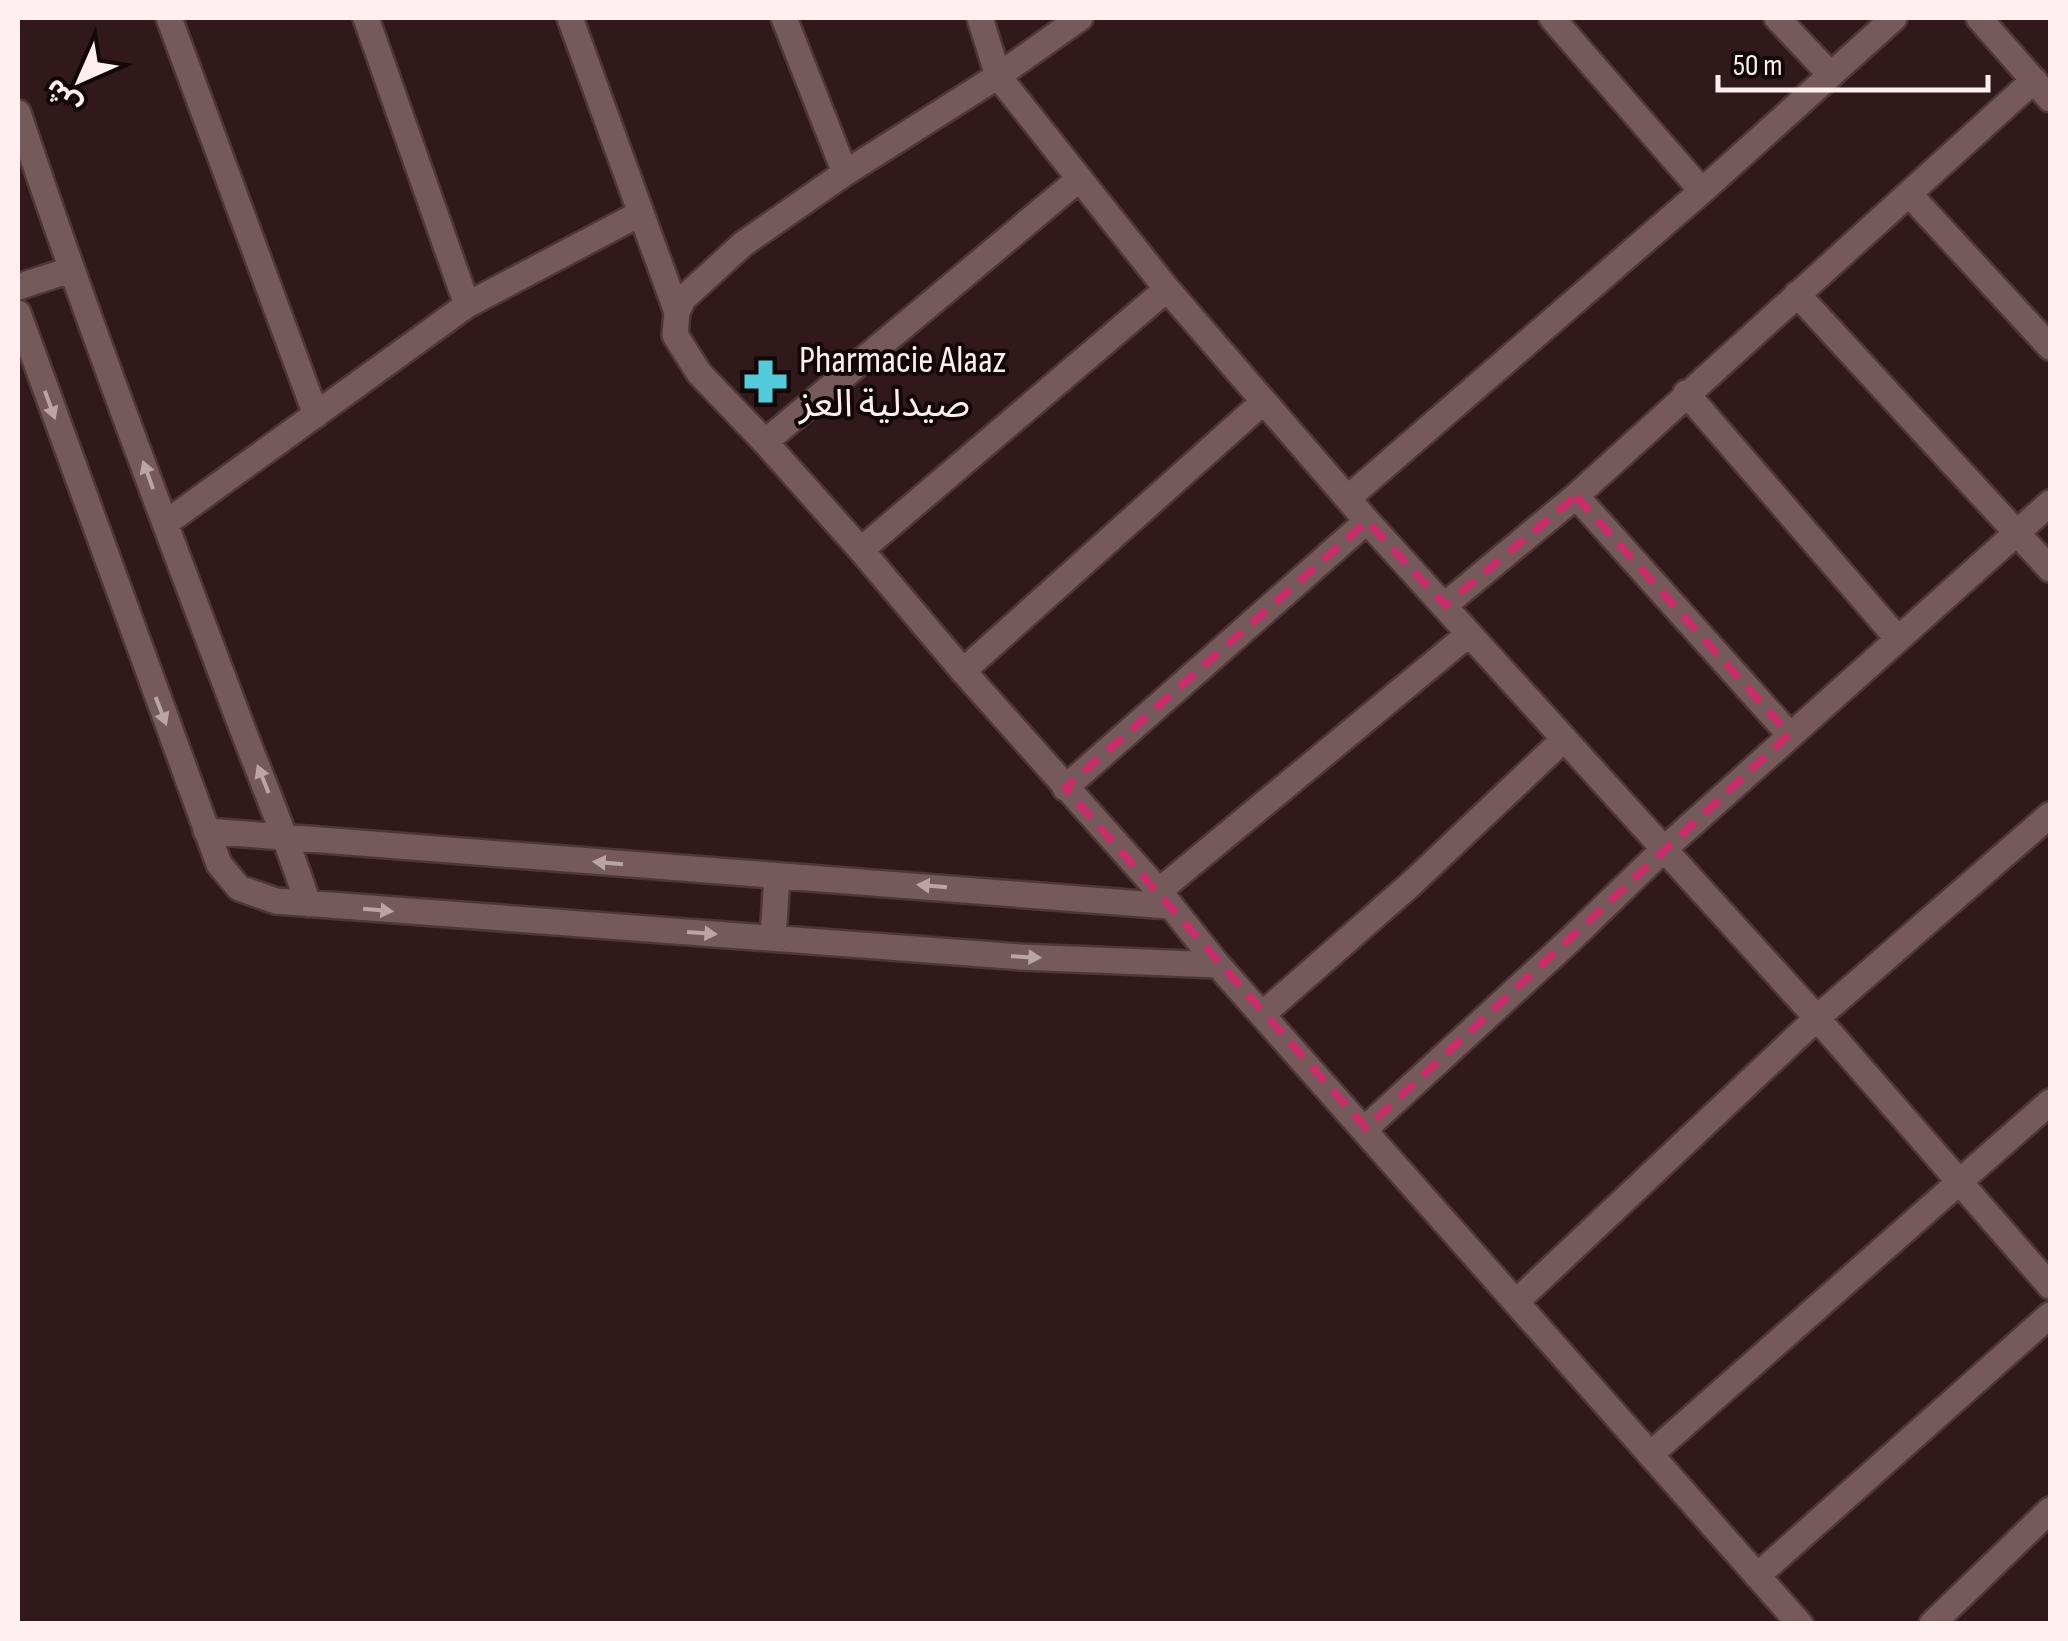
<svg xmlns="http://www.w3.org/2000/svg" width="2068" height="1641" viewBox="0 0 2068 1641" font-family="'Sofia Sans Condensed','Noto Sans Arabic',sans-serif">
<rect width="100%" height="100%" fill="#31191b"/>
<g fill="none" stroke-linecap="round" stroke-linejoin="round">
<defs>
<path id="street" d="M169 18 316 415
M366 18 467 305
M570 18 677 312
M784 18 845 173
M980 18 998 76 1167 289 1367 521 1817 1018 2050 1286
M1080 18 998 76 845 173 743 244 683 299 677 312 675 335 699 373 765 442 861 550 963 671 1159 891 1218 965 1800 1624
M1552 18 1702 191
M1777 18 1830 74
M1979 18 2050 99
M18 113C85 314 161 513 236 712 260 776 287 838 308 904
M1910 195 2050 347
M18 287 70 270
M1797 294 2050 569
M18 313 219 864 239 888 276 901 1021 957 1218 965
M1686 393 1898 639
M765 442 1078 180
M1576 496 1789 734
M1348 498 1702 191 1894 18
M166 523 467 305 641 213
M861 550 1167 289
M1445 605 1576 496 2034 80
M963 671 1263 402
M1065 788 1367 521
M206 831 1168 906
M1159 891 1469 634
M773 938 777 876
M1264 1013 1411 884 1563 740
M1366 1128 1569 941 1663 850 2050 503
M1516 1302 1817 1018 2050 815
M1652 1453 2050 1102
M1757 1576 2050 1315
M1932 1624 2050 1510"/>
</defs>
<use href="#street" stroke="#4e3739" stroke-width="30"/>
<use href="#street" stroke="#76595a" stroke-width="25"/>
</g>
<defs><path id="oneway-solid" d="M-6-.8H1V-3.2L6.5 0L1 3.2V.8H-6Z" transform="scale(2.5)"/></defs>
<g fill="#baa4a4">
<use href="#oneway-solid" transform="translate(50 405) rotate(70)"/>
<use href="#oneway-solid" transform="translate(148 475) rotate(-110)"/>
<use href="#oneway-solid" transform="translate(161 711) rotate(69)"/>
<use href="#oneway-solid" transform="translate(263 779) rotate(-112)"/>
<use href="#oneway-solid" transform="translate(608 863) rotate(-175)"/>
<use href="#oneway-solid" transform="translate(932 886) rotate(-175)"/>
<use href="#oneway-solid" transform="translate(378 910) rotate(5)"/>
<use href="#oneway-solid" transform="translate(702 933) rotate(4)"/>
<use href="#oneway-solid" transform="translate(1026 957) rotate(3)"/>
</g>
<path fill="none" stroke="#c82e6a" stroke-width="8" stroke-dasharray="20 12" stroke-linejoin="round" d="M1576 496 1789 734 1366 1128 1065 788 1367 521 1445 605Z"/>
<defs>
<symbol id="pharmacy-bare" viewBox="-9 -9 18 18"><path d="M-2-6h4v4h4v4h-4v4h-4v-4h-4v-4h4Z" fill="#53cbdb" stroke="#120808" stroke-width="2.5" paint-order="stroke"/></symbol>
</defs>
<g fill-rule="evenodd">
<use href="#pharmacy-bare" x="734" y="350" width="63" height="63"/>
</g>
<g text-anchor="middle" stroke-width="8" stroke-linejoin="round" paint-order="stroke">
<g font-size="38" fill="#fdefef" stroke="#120808" text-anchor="start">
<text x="799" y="372">Pharmacie Alaaz<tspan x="799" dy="44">صيدلية العز</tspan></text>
</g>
</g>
<rect width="2068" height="1641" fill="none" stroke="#fdefef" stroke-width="40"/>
<g transform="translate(80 80) rotate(225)" stroke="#120808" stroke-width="8" paint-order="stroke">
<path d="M0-8L18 38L0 25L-18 38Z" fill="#fdefef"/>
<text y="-15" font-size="28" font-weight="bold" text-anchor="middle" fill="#fdefef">ش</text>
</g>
<path d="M1718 75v15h270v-15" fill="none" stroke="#fdefef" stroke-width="5"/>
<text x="1733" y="75" font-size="30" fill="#fdefef" stroke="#120808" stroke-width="8" paint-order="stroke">50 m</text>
</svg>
